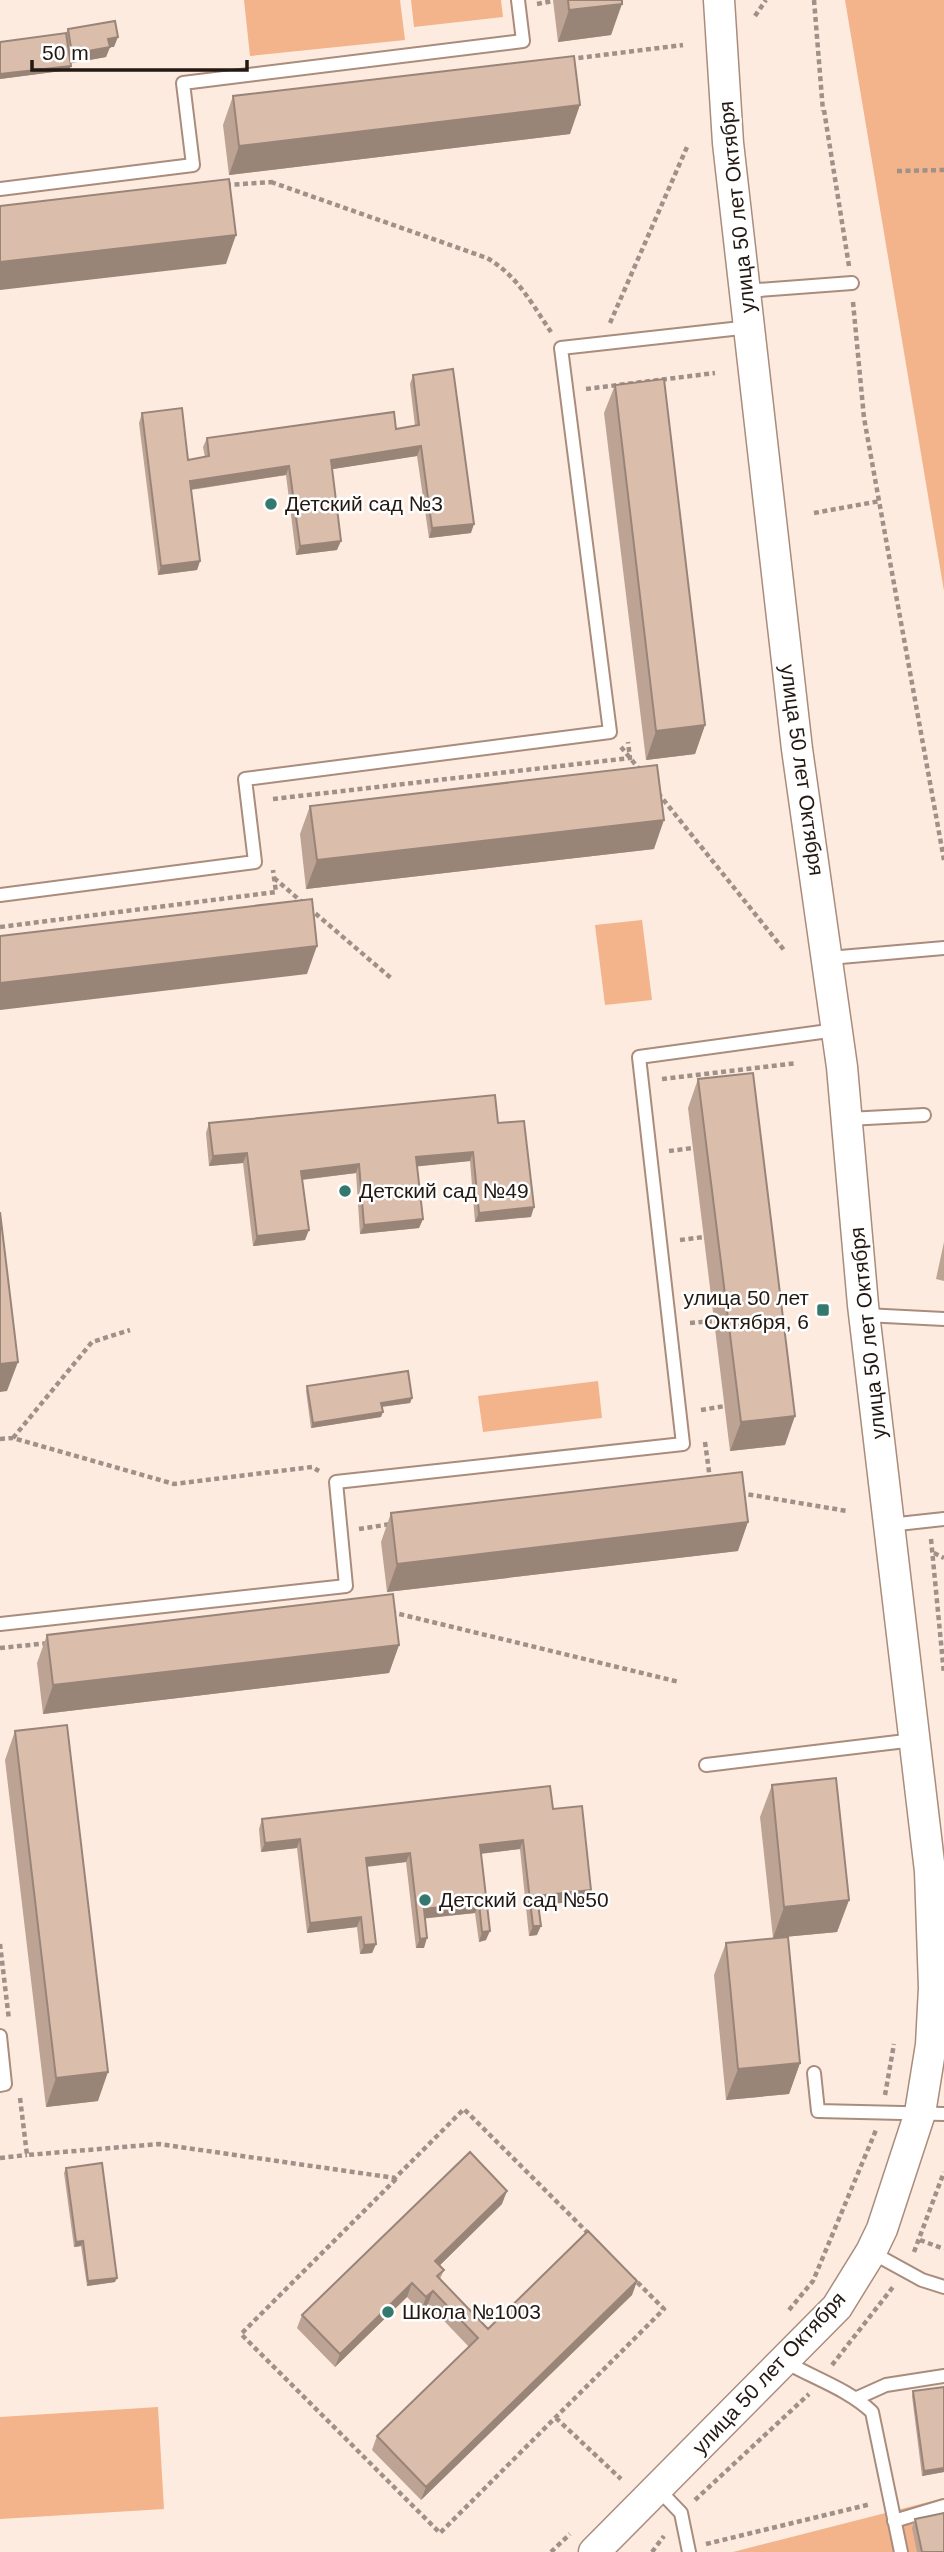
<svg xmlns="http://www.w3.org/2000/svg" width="944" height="2552" viewBox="0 0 944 2552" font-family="Helvetica,sans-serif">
<rect width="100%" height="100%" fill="#fdebe0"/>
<path fill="#f3b38b" d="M244 0H400L405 40 250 56Z
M411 0H501L503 17 414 27Z
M845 0H944V591Z
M642 920 652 1000 605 1005 595 925Z
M598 1381 602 1418 483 1432 478 1396Z
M158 2407 164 2509 0 2519V2417Z
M944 2498V2552H733Z"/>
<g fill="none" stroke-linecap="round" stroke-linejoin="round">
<defs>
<path id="service" d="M0 189 193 165 183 83 523 41 518 0
M746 291 852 283
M0 895 255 862 245 779 610 732 561 348 750 327
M829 958 944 948
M848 1119 924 1115
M865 1315 944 1319
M889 1525 944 1519
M0 1624 346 1586 336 1482 683 1444 639 1057 836 1030
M706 1765 914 1740
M0 2036 5 2084 0 2085
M814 2073 818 2111 944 2114
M871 2252 922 2280 944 2287
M784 2361C813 2378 848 2389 872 2412L901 2552
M857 2398 886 2385 944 2376
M658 2489 681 2513 689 2552
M894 2521 944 2506"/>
<path id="tertiary" d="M594 2552 837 2307 871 2252 882 2229 920 2113 931 2045 934 1988 930 1871 863 1305 842 1067 797 749 728 143 719 0"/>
</defs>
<use href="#service" stroke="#a98c7c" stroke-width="16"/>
<use href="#tertiary" stroke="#a98c7c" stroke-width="33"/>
<path stroke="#a09188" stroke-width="4.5" stroke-dasharray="5 3.5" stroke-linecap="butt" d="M814 0 823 111
M537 4 553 1
M755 16 766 0
M570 59 683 45
M824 110 849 266
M897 171 944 170
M271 182 487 258C517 275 532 304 551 332
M226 185 273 182
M853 302 864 418 944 860
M610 323 687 147
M586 389 715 373
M814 513 880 501
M621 747 640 770
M658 793 784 950
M273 799 630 758 628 742
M274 878 302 902
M309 908 391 978
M0 927 276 892 273 870
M662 1079 797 1063
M669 1151 693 1148
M680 1240 704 1237
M690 1323 714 1321
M701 1410 725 1406
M13 1438 92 1342 130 1330
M0 1439 13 1438 174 1484 312 1467 319 1471
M705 1442 710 1479
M740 1493 847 1511
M359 1529 391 1524
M931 1539 944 1674
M934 1553 944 1558
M391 1612 679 1682
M0 1648 49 1643
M0 1944 9 2020
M885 2095 894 2044
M20 2098 27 2155 159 2144 395 2178 464 2109 591 2236
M0 2158 27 2155
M396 2179 241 2334 440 2533 664 2309 634 2279
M920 2240 944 2249
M914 2252 944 2172
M789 2310 813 2281 876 2130
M832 2365 893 2287
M556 2418 621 2479
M695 2500 809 2394
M706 2544 871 2504
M551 2552 570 2534
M652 2552 664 2536"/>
<use href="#service" stroke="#fff" stroke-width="12"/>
<use href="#tertiary" stroke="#fff" stroke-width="30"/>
</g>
<path fill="#bca394" d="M553 0H622L611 35 558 42Z
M68 29 114 47H110L106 57 71 63 69 70 0 79V42L66 33Z
M233 96 570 134 229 175 223 125Z
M413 375 471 533 429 538 417 456 332 469 337 550 296 555 286 475 191 490 200 561 197 570 158 575 139 423 142 413 188 460 205 457 203 447 207 438 396 429 415 426 410 384Z
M615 385 705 725 695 754 646 760 604 413Z
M310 806 654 849 306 889 300 834Z
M698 1079 785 1445 730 1451 688 1108Z
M209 1123H498L531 1217 475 1222 470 1161 417 1166 423 1219 419 1228 360 1234 356 1173 302 1180 305 1240 253 1246 243 1163 209 1166 206 1133Z
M944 1242V1281L936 1279Z
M307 1386 412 1398 410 1403 382 1407 381 1417 311 1428 306 1391Z
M391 1513 738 1551 387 1592 381 1542Z
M47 1635 399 1645 389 1673 43 1714 37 1663Z
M15 1731 98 2101 46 2107 5 1760Z
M772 1785 849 1900 837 1932 773 1938 760 1817Z
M553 1809 591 1890 588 1900 538 1905 537 1935 529 1936 520 1849 481 1854 486 1940 479 1942 475 1913 425 1918 424 1948H416L406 1862 367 1867 376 1944 372 1953 360 1954 357 1927 307 1933 297 1848 261 1852 259 1829 262 1819Z
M726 1943 800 2063 789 2094 726 2100 714 1975Z
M66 2168 115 2282 87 2286 81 2246 74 2247 64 2173Z
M502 2204 439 2266 444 2270 440 2279 488 2329 637 2281 632 2295 421 2500 372 2450 377 2436 469 2347 428 2304 421 2311 407 2297 335 2367 297 2328 302 2315Z
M913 2391 944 2472 922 2476 912 2396Z
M915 2519 944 2552H917L912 2528Z"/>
<path fill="#998478" d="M622 4 611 35 558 42 569 10Z
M118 37 114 47H110L106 57 68 64 72 54 108 39Z
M71 66 69 70 0 79V74Z
M580 105 570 134 229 175 239 146Z
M236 235 226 264 0 290V262Z
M421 446 417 456 327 470 331 460Z
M289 466 286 475 187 490 190 481Z
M474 524 471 533 429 538 432 528Z
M341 541 337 550 296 555 300 546Z
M200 561 197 570 158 575 161 566Z
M705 725 695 754 646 760 656 731Z
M664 820 654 849 306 889 317 860Z
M317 946 307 974 0 1010V983Z
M473 1152 470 1161 412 1167 416 1157Z
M247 1153 243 1163 209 1166 213 1156Z
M359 1164 356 1173 298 1180 301 1171Z
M534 1207 531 1217 475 1222 479 1213Z
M423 1219 419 1228 360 1234 364 1225Z
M309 1230 305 1240 253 1246 257 1236Z
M18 1362 7 1391 0 1392V1364Z
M412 1398 410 1403 379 1407 381 1403Z
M383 1412 381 1417 311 1428 313 1423Z
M795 1416 785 1445 730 1451 741 1422Z
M748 1522 738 1551 387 1592 397 1564Z
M399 1645 389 1673 43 1714 53 1685Z
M300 1839 297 1848 261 1852 265 1843Z
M523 1840 520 1849 476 1854 480 1845Z
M410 1853 406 1862 362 1867 366 1858Z
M591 1890 588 1900 534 1906 537 1896Z
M849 1900 837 1932 773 1938 784 1907Z
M479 1903 475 1913 420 1919 424 1909Z
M361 1917 357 1927 307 1933 310 1923Z
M533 1926H541L537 1935 529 1936Z
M490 1931 486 1940 479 1942 482 1932Z
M427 1938 424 1948H416L420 1939Z
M376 1944 372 1953 360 1954 364 1945Z
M800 2063 789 2094 726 2100 738 2069Z
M108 2072 98 2101 46 2107 56 2078Z
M507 2191 502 2204 430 2275 435 2261Z
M83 2241 81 2246 74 2247 76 2242Z
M117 2278 115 2282 87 2286 88 2281Z
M637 2281 632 2295 421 2500 426 2487Z
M412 2283 407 2297 335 2367 340 2354Z
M433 2291 428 2304 421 2311 426 2297Z
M944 2468V2472L922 2476 924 2471Z"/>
<path fill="#dbbdac" stroke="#998478" stroke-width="2" d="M568 0H622V4L569 10Z
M115 21 118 37 108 39 110 47 72 54 68 29Z
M66 33 71 66 0 74V42Z
M574 56 580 105 239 146 233 96Z
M229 179 236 235 0 262V206Z
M453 369 474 524 432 528 421 446 331 460 341 541 300 546 289 466 190 481 200 561 161 566 142 413 182 408 188 460 209 456 207 438 394 412 396 429 419 425 413 375Z
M664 379 705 725 656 731 615 385Z
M657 765 664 820 317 860 310 806Z
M312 899 317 946 0 983V936Z
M753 1073 795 1416 741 1422 698 1079Z
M495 1095 498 1123 524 1121 534 1207 479 1213 473 1152 416 1157 423 1219 364 1225 359 1164 301 1171 309 1230 257 1236 247 1153 213 1156 209 1123Z
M0 1212 18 1362 0 1364Z
M408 1371 412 1398 381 1403 383 1412 313 1423 307 1386Z
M742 1472 748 1522 397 1564 391 1513Z
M393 1594 399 1645 53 1685 47 1635Z
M67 1725 108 2072 56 2078 15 1731Z
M836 1778 849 1900 784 1907 772 1785Z
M550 1786 553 1809 582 1806 591 1890 537 1896 541 1926H533L523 1840 480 1845 490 1931 482 1932 479 1903 424 1909 427 1938 420 1939 410 1853 366 1858 376 1944 364 1945 361 1917 310 1923 300 1839 265 1843 262 1819Z
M788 1937 800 2063 738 2069 726 1943Z
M470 2152 507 2191 435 2261 444 2270 437 2276 488 2329 588 2231 637 2281 426 2487 377 2436 478 2338 433 2291 426 2297 412 2283 340 2354 302 2315Z
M102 2163 117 2278 88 2281 83 2241 76 2242 66 2168Z
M944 2387V2468L924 2471 913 2391Z
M944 2513V2552H922L915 2519Z"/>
<g fill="#34796d" stroke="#fff" stroke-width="2.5">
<circle cx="271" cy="504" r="7"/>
<circle cx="345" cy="1191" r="7"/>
<rect x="816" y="1303" width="14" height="14" rx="3.5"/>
<circle cx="425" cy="1900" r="7"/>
<circle cx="388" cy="2312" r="7"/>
</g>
<g text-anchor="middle" stroke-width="5" stroke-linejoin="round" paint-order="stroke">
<g font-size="21" fill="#231812" stroke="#fff">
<text transform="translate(737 207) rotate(-96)" y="7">улица 50 лет Октября</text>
<text transform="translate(802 770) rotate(82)" y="7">улица 50 лет Октября</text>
<text transform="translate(868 1333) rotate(-96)" y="7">улица 50 лет Октября</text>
<text transform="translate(769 2373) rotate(-47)" y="7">улица 50 лет Октября</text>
</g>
<g font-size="21" fill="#231812" stroke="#fff" text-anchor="start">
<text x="285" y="511">Детский сад №3</text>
<text x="359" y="1198">Детский сад №49</text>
<text x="809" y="1305" text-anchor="end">улица 50 лет<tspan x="809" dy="24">Октября, 6</tspan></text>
<text x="439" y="1907">Детский сад №50</text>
<text x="402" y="2319">Школа №1003</text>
</g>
</g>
<path d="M32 60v10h215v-10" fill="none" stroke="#231812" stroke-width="3.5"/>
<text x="42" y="60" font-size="21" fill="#231812" stroke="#ffffff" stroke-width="5" paint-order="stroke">50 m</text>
</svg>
